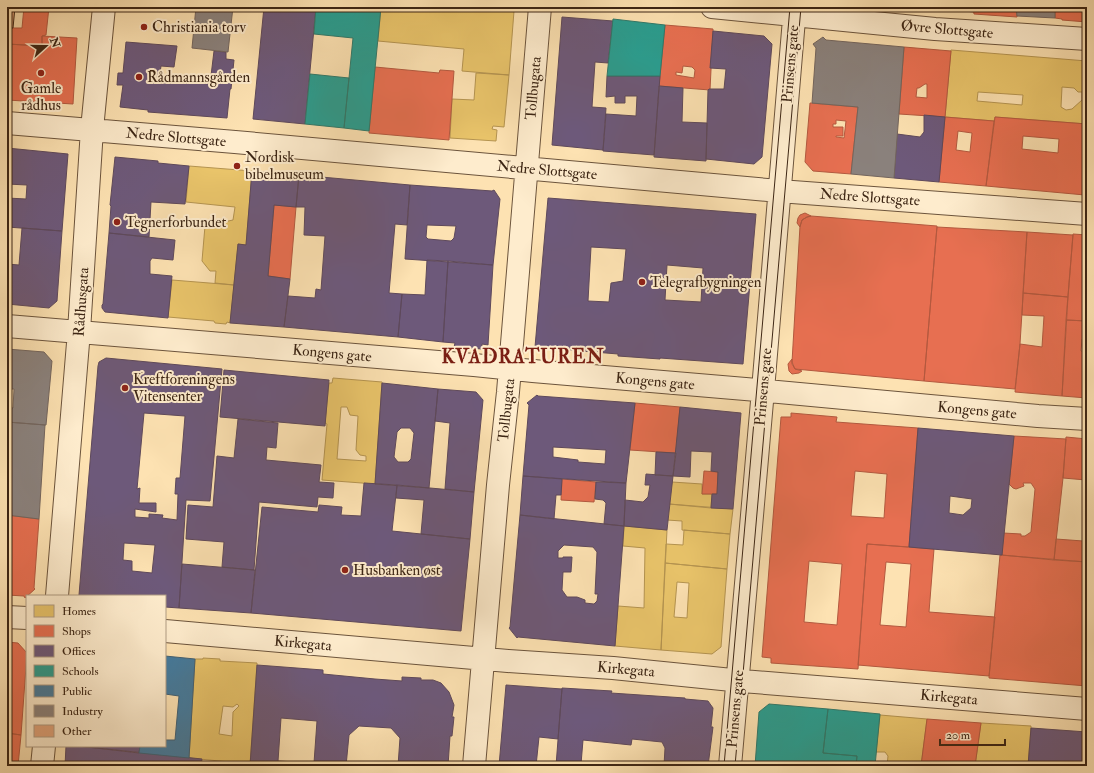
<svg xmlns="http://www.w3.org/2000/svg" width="1094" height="773" viewBox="0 0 1094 773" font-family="'IM FELL Double Pica',serif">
<rect width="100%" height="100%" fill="#fde2b2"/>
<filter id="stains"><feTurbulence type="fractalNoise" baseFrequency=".005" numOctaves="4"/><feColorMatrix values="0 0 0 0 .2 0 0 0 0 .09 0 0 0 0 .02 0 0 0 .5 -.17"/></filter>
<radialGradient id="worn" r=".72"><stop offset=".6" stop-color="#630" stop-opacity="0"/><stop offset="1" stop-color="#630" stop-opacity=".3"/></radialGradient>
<path fill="#e9c46a" stroke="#b59450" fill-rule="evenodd" d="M381 7H475L514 11 509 75 462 71 464 49 378 41Z
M951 50 1087 61V124L995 117 994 121 945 117ZM1062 87 1074 88 1078 92H1082V100L1072 109 1066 110 1061 107ZM978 92 1023 95 1022 105 977 101Z
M476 73 509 75 504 127 493 126 492 129 497 130 496 141 450 138 452 99 474 100Z
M189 166 252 171 246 245 238 244 234 285 215 283 216 271H210L202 261 205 226 233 220 235 207 186 202Z
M172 280 234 285 230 323 227 322 226 324 215 323 214 321 168 317Z
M333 378 382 382 375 484 322 480 327 424 325 423 329 383H332ZM341 407H347L350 415 358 416 356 450 360 455 366 456V461L337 459Z
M672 482 702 484V494H712L711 508 669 504Z
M669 504 733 509 730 534 682 530V521L667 520Z
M624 526 667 530 661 650 615 646 618 606 644 608 645 548 623 546Z
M684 530 730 534 727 569 665 563 666 544 683 545Z
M665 563 727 569 721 647 712 654 661 650ZM677 582 689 583 687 618 674 617Z
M203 658 220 659V661L257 663 250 764 189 758 195 659H203ZM237 704 239 706 233 712 232 736 219 734 223 706 233 707Z
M880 715 927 719 921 766H887L888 756 885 752H876Z
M981 723 1031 726 1028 766H1008L1000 765V763L995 766H975Z"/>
<path fill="#e76f51" stroke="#b4593f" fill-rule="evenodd" d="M24 7H49L46 35 42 36V46L7 44V28H22Z
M925 7H973L974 12Z
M973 7H1016L1017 16V17L974 14Z
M1055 7H1087V22L1062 20V19L1055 18Z
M665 25 713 29 710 90 659 86ZM683 66 692 67 695 70 694 78 676 75V72L682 73Z
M42 36 77 38 73 104 7 100V44L42 46Z
M904 47 951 51 945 117 899 114ZM925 84H927V98L916 97 917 88H919Z
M375 67 439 73 440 70 454 71 449 140 369 133Z
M810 103 858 107 851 174 813 171 805 162ZM836 120 846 121 844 138 836 137V136H843V127H833V124H836Z
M945 117 994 121 986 186 939 182ZM958 131 972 133 970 152 956 150Z
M995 117 1087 124 1085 195 986 186ZM1023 136 1059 139 1058 153 1022 149Z
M1087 162V196L1085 195Z
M274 205 296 207 290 279 268 276Z
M805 213 811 216 807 217 802 220 800 227 797 223 798 218 800 215Z
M811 216 937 226 924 381 795 369 792 362 800 226 802 220 807 217Z
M937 227 1027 232 1020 344 1015 389 924 381Z
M1027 232 1073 235 1068 297 1023 293Z
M1073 234 1087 235V321L1066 320Z
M1023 293 1068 297 1062 396 1015 392 1020 344 1042 347 1044 316 1022 315Z
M1066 320 1087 321V339H1082L1081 351H1087V398L1062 396Z
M792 359V364L795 369 802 371 799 373 792 374 789 371 788 364Z
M635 403 680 407 676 453 630 450Z
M791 413 837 417 836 422 918 428 909 547 867 544 858 669 771 663V658L762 657 781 417H791ZM855 471 887 474 884 518 851 516ZM809 561 842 564 837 625 804 622Z
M1014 436 1066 439 1063 478 1054 560 1002 555 1003 533 1021 534V536H1025L1031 532 1035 489 1031 483H1023L1024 486 1016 489 1013 488 1009 484Z
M1066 437 1087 439V562L1054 560 1056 539 1083 541 1086 480 1063 478Z
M704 471 718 472 717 494H702Z
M562 479 596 482 594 502 561 500Z
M7 515 39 519 34 588 35 589 25 598 24 596 7 595Z
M867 544 934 549 929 612 995 617 989 676 858 665ZM886 562 911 564 906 627 880 625Z
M1000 555 1087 562V686L989 678Z
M7 642 18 643 27 653 21 735 7 733Z
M927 719 981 723 975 766H921Z
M7 733 21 735 18 766H7Z"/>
<path fill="#6d597a" stroke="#5e495b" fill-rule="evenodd" d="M264 7H316L305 124 253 119Z
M562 17 613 21 608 63 595 62 592 107 606 108 603 150 552 145Z
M713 31 764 36 772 44 762 157 754 164 706 159 708 90 709 89H724L726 69 710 68Z
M126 42 177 46 174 67 161 66 159 80 210 84 214 51 226 52V59L234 60 231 89H230L227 118 148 112V110L120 107 123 85H117L118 73H123Z
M607 76H660L654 155 603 151 606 114 636 116 637 96H625V103H615V96L606 97Z
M659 86 683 88 682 122 707 123 706 161 654 157Z
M924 115 945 117 939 182 894 178 897 134 920 137 924 132Z
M7 148 68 154 62 231 7 227V198L26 199 27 185 7 184Z
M115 157 158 161V163L189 166 185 204 151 202 149 237 109 233 111 206 110 205Z
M252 171 299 175 296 207 274 205 268 276 290 279 284 327 230 323 238 244 246 245Z
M299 175 410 185 407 225 395 224 389 293 402 294 398 337 284 327 288 296 315 298 316 289 321 290 325 236 304 235 305 207H296Z
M410 185 492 191 494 190 500 199 493 265 405 259ZM427 225 456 226 454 238 451 241 428 239 426 237Z
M548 198 756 214 743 364 660 358V359L618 356V354L535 347ZM591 247 626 249 623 281 611 283 609 302 588 301ZM667 265 703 268 701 302 665 300Z
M22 228 62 231 57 301 49 308 7 304V264L19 265Z
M109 233 175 240 173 260 152 258 150 261V274L172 276 168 318 105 312 102 308V305L103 304Z
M427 260 448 261 443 342 398 337 402 294 425 295Z
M448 261 493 265 488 345 482 344V349L454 347 455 343 443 342Z
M106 358 222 369 210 501 186 500 179 608 165 607V596H80L79 595 98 366 99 362ZM144 413 185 416 180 478H176L175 494H178L177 520 162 518 163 515 149 514V518L135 517V509L156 512V503H139L140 488 137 489ZM124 543 155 545 152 573 132 571V561L123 560Z
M224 370 329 380 325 426 220 417Z
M382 383 438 389 429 488 375 484ZM401 428H410L414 433 411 459 408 462H398L394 457 397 432Z
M438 389 476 392 483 400 474 492 445 489 450 423 435 421Z
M537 395 538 396 635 403 626 483 523 476 529 405 527 403ZM553 447 606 450 605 464 578 462V460L553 457Z
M680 407 741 413 733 509 711 508 712 494H717L718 472 711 471 712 452 691 451 690 477 673 476Z
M238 419 278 423 276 448 267 447 266 460 321 465 319 482 334 483 333 498 318 497 317 507 259 502 254 570 222 567 224 542 186 539 188 505 213 507 217 456 234 458Z
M918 428 1014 436 1002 555 909 547ZM950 496 972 499 971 508 963 515 949 513Z
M656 452 676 453 673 476 655 475Z
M646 474 673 476 667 530 624 526 625 500 643 502 648 497 650 485H645Z
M523 476 562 479 561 495H556L554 519 520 515Z
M596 482 626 483 624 526 604 524 606 503 603 500 595 499Z
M364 483 397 485 392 531 470 539 461 631 251 613 262 507 318 512 319 505 342 507 341 515 361 516Z
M397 485 474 492 470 539 421 534 424 500 396 498Z
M520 515 624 526 615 646 518 637 517 638 509 628 510 627ZM564 545 593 547 597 552 595 594H598L597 601 594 604 585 603V600L577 597H567L562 590 563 572H571L572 557H563V558H558V551Z
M182 564 255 570 251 613 179 608Z
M257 665 323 670V674L375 679 402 681V677L421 678V680H433L441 683 449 692 454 705 452 717H454L452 736H450L448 766H398L400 738 391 728 359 726 349 735 346 766H250ZM281 718 317 721 314 763 278 761Z
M506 685 562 689 558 739 539 737 536 766H499Z
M562 688 612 691 611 693 685 698V699L708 701 713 708 711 727H713L708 766H664L665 748 662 742 632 739 631 745 583 740 581 764 605 766H556Z
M1031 728 1087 732V766H1028Z
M66 746H78L202 759 201 766H65Z
M78 746H140L139 753Z"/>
<path fill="#2a9d8f" stroke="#2f796a" d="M316 7H381L369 131 344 128 353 38 314 34Z
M613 19 665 25 660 76H607Z
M310 74 349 78 344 128 305 124Z
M769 704 828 709 823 753 857 756 856 766H755L759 712Z
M828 709 880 714 875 766H856L857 756 823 753Z"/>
<path fill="#457b9d" stroke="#426174" d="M165 656 195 659 189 758 139 753 140 746H165V740H175L179 696 165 694Z"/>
<path fill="#8a817c" stroke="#73655d" d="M196 7H233L228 52 192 48Z
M1016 7H1055V18L1017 16Z
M823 37 826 40 904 47 894 178 851 174 858 107 812 103 816 48 813 44Z
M7 349 44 352 52 361 46 425 7 422V408H13L14 389H7Z
M7 422 45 425 39 519 7 515Z"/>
<path fill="#e3a57c" stroke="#3c2514" d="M7 7H15L13 28H7Z"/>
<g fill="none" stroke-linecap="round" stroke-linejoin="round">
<defs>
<path id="minor" d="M712 7 935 29 1087 39
M7 123 235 142 779 191 1087 214
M7 326 474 365 533 371 757 390 1038 416 1087 419
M57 596 79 331 92 129 104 7
M7 617 27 618
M165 631 508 661 613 668 742 681 1087 709
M42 766 44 746
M474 766 498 485 508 392 540 7
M730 766 763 390 795 7"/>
</defs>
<use href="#minor" stroke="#6c543c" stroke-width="24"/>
<use href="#minor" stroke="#feeccd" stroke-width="22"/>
<path stroke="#3c2514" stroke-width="1" d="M724 766 790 7
M735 766 801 7"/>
</g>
<g fill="#8f2418" stroke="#feeccd" stroke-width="1.5">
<circle cx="144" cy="27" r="4"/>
<circle cx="41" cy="73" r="4"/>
<circle cx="139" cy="77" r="4"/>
<circle cx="237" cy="166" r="4"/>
<circle cx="117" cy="222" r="4"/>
<circle cx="642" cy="282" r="4"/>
<circle cx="125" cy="388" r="4"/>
<circle cx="345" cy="570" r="4"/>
</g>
<g text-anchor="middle" stroke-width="4" stroke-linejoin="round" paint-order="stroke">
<g font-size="15" fill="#3c2514" stroke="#feeccd" text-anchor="start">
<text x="152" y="32">Christiania torv</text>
<text x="147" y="82">Rådmannsgården</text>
<text x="41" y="93" text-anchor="middle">Gamle<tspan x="41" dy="17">rådhus</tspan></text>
<text x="245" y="162">Nordisk<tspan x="245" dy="17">bibelmuseum</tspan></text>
<text x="125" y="227">Tegnerforbundet</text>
<text x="650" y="287">Telegrafbygningen</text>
<text x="133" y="384">Kreftforeningens<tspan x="133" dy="17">Vitensenter</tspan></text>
<text x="353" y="575">Husbanken øst</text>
</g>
<g font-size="15" fill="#3c2514" stroke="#feeccd">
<text transform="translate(947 29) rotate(5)" y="5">Øvre Slottsgate</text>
<text transform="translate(790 64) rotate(-85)" y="5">Prinsens gate</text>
<text transform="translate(533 88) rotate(-85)" y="5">Tollbugata</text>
<text transform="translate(176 137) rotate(5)" y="5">Nedre Slottsgate</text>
<text transform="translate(547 170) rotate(5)" y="5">Nedre Slottsgate</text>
<text transform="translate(870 197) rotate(4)" y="5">Nedre Slottsgate</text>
<text transform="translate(81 302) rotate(-86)" y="5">Rådhusgata</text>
<text transform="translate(332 353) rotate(5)" y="5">Kongens gate</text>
<text transform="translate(655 381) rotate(5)" y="5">Kongens gate</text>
<text transform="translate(763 387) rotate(-85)" y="5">Prinsens gate</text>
<text transform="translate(506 410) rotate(-84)" y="5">Tollbugata</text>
<text transform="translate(977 410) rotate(5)" y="5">Kongens gate</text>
<text transform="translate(303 643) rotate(5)" y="5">Kirkegata</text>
<text transform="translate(626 669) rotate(5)" y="5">Kirkegata</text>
<text transform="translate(949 697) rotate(5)" y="5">Kirkegata</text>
<text transform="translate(735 709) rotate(-85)" y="5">Prinsens gate</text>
</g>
<g font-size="19" font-weight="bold" letter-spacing="1" fill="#7a1f14" stroke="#feeccd">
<text x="523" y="363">KVADRATUREN</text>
</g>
</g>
<rect width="1094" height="773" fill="none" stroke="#fde2b2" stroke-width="24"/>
<rect x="8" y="8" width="1078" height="757" fill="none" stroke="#3c2514" stroke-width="2"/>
<rect x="12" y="12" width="1070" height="749" fill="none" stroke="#3c2514"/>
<rect x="26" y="595" width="140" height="152" fill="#feeccd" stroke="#b09c83"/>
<rect x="34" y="605" width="20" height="12" fill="#e9c46a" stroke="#b09c83"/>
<text x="62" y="615" font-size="12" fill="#3c2514">Homes</text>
<rect x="34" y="625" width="20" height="12" fill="#e76f51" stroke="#b09c83"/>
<text x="62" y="635" font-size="12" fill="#3c2514">Shops</text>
<rect x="34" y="645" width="20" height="12" fill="#6d597a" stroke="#b09c83"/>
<text x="62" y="655" font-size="12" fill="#3c2514">Offices</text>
<rect x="34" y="665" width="20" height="12" fill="#2a9d8f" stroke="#b09c83"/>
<text x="62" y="675" font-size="12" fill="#3c2514">Schools</text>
<rect x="34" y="685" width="20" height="12" fill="#457b9d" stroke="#b09c83"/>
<text x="62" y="695" font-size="12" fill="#3c2514">Public</text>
<rect x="34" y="705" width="20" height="12" fill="#8a817c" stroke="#b09c83"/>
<text x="62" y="715" font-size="12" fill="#3c2514">Industry</text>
<rect x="34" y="725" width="20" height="12" fill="#e3a57c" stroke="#b09c83"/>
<text x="62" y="735" font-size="12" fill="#3c2514">Other</text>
<g transform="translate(46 46) rotate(69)" stroke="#feeccd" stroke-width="3" paint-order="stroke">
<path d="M0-3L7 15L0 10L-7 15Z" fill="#3c2514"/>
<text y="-6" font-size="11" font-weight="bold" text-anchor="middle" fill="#3c2514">N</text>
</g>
<path d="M940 739v6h65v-6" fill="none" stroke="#3c2514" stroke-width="2"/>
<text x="946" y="739" font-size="12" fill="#3c2514" stroke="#feeccd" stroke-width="3" paint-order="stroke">20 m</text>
<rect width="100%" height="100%" filter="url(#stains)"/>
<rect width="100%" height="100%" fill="url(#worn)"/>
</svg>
